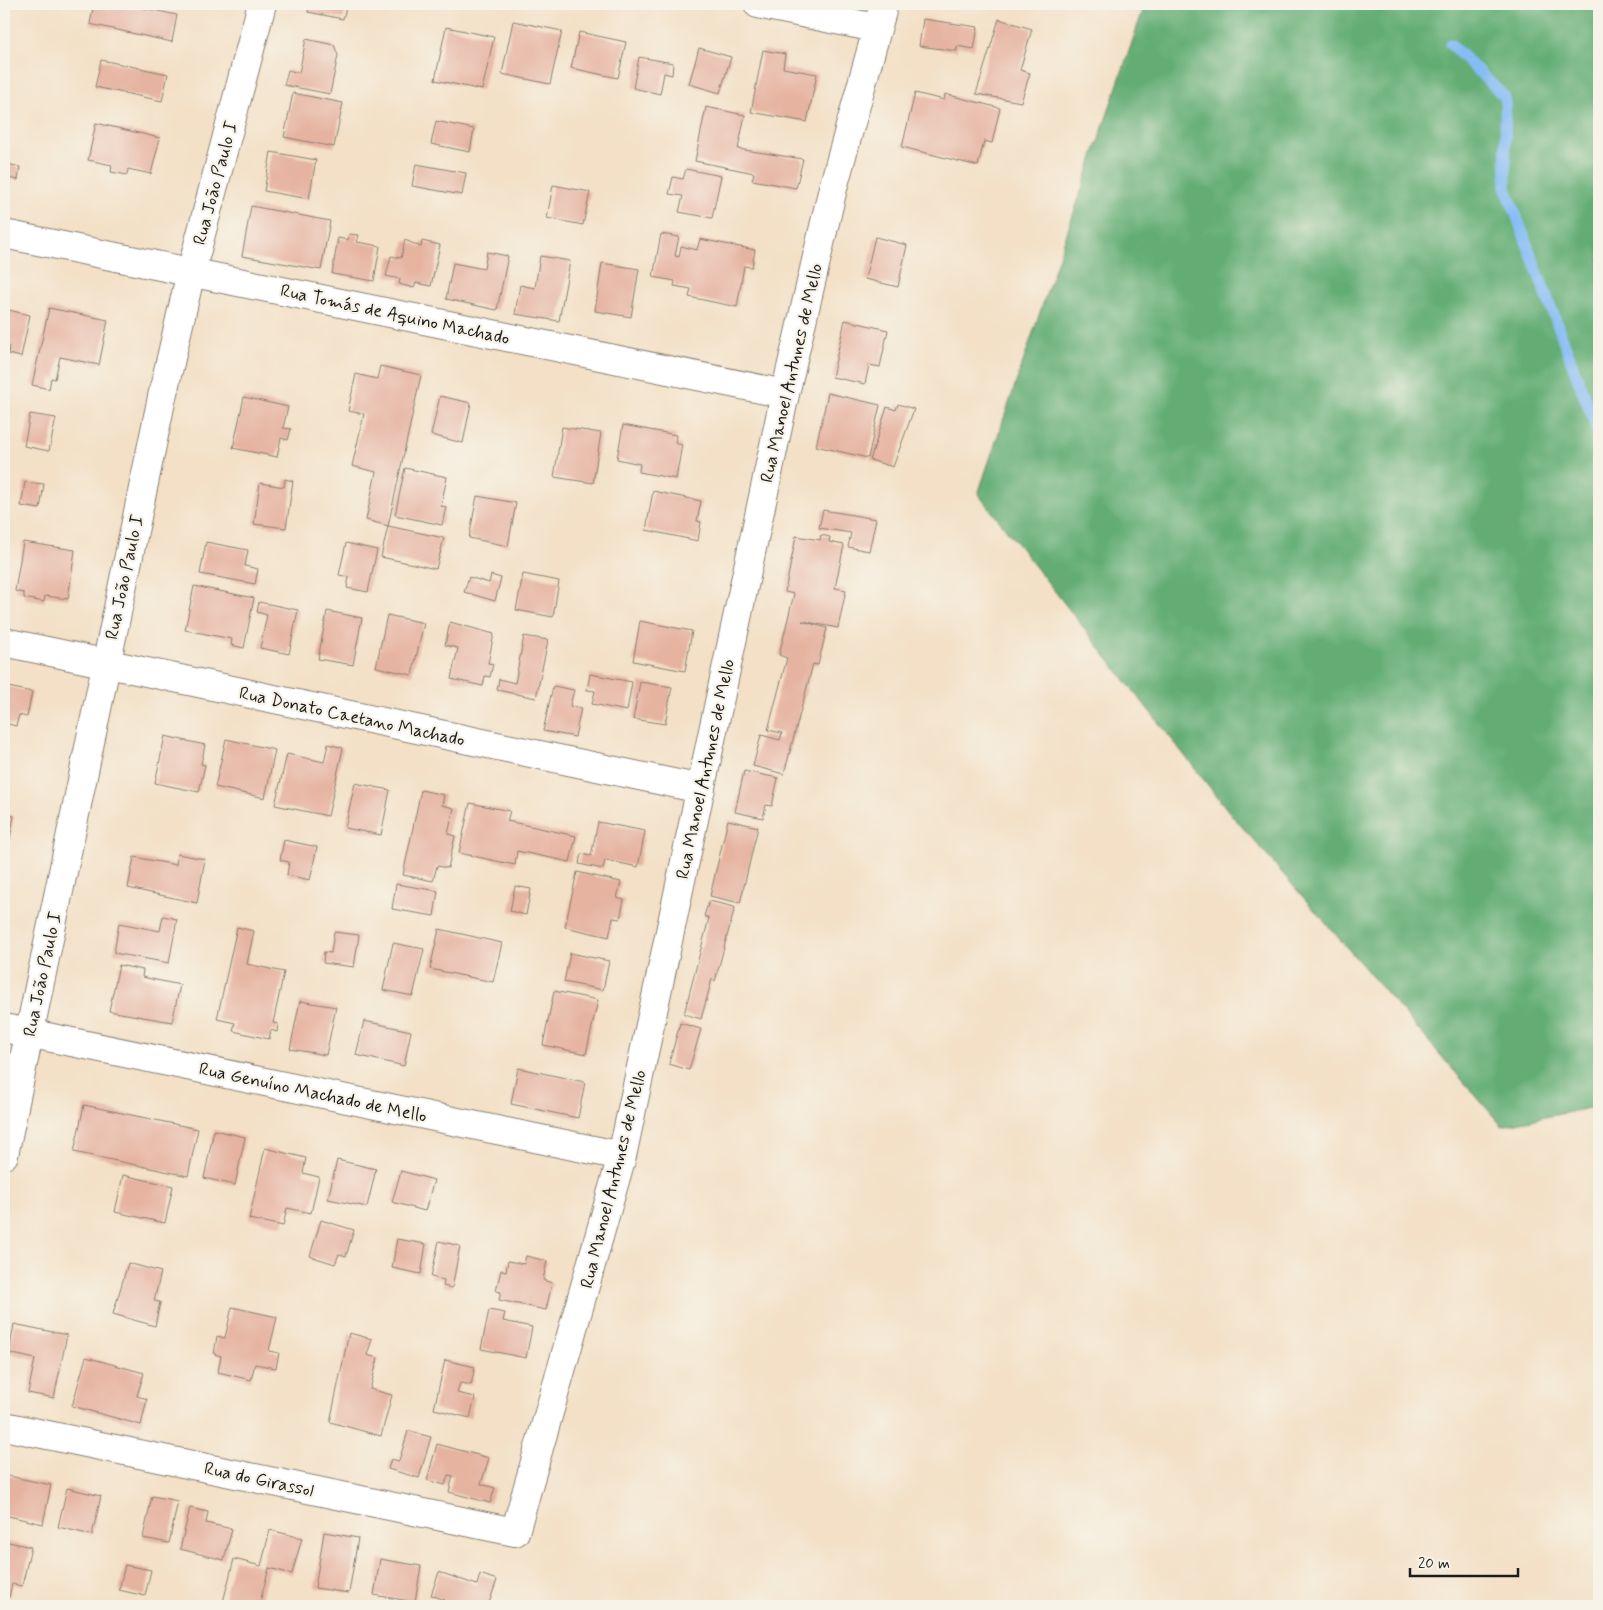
<svg xmlns="http://www.w3.org/2000/svg" width="1603" height="1610" viewBox="0 0 1603 1610" font-family="Mynerve,sans-serif">
<rect width="100%" height="100%" fill="#f7f3e8"/>
<filter id="ink" filterUnits="userSpaceOnUse"><feTurbulence type="fractalNoise" baseFrequency=".02" numOctaves="2"/><feDisplacementMap in="SourceGraphic" scale="10" xChannelSelector="R" yChannelSelector="G"/><feConvolveMatrix kernelMatrix="1 2 1 2 8 2 1 2 1" color-interpolation-filters="sRGB"/></filter>
<filter id="wash" filterUnits="userSpaceOnUse"><feTurbulence type="fractalNoise" baseFrequency=".0096" numOctaves="4" result="noise"/><feDisplacementMap in="SourceGraphic" scale="20" xChannelSelector="R" yChannelSelector="G"/><feGaussianBlur stdDeviation="1.12" result="paint"/><feColorMatrix in="noise" values="0 0 0 0 0 0 0 0 0 0 0 0 0 0 0 0 0 1.4 0 .05"/><feComposite in="paint" operator="in"/></filter>
<g filter="url(#wash)">
<rect width="100%" height="100%" fill="#f3e0c6"/>
<path fill="#64ad75" stroke="#406448" d="M1145 4H1599V1106L1502 1126 1230 813 978 494Z"/>
<g fill="none" stroke-linecap="round" stroke-linejoin="round">
<path stroke="#86bcf5" stroke-width="11" d="M1450 44 1505 97 1506 188 1599 435"/>
</g>
<g id="blocks">
<path fill="#e6b3a1" d="M94 4H125L177 15 172 42 90 24Z
M310 4H347L343 19 308 12Z
M923 19 978 27 974 49 957 46V51L919 46Z
M999 19 1032 29 1020 70 1030 73 1021 102 976 94Z
M513 21 562 31 550 84 502 74Z
M446 27 494 37 482 90 435 80Z
M579 32 626 42 618 78 571 68Z
M306 39 334 45 338 55 330 94 284 85 288 70 299 73Z
M699 48 731 57 720 93 689 84Z
M763 50 785 54 783 68 817 74 807 122 751 112Z
M639 57 673 63 672 75 664 73 660 94 633 88Z
M101 60 168 74 162 101 95 87Z
M293 93 343 103 334 147 284 137Z
M915 93 944 100 945 94 1000 108 992 143 984 141 978 166 902 147Z
M706 107 745 115 738 149 803 159 796 188 752 180 754 173 695 161Z
M436 121 474 129 470 152 431 144Z
M96 123 160 138 151 174 128 169 127 175 111 172 112 165 88 160Z
M271 152 316 160 309 199 264 191Z
M4 163 20 167 18 180 8 178 5 191Z
M416 164 466 173 462 195 412 186Z
M686 169 721 176 712 218 679 212 683 196 669 194 673 177 683 179Z
M553 185 590 192 583 225 547 218Z
M251 206 330 221 321 270 242 256Z
M349 234 359 235 357 242 380 246 374 281 332 274 338 238 348 240Z
M661 234 679 237 675 256 679 257 681 246 697 250 700 239 755 250 752 267 744 266 737 307 689 297 691 289 674 286 675 281 653 277Z
M875 237 907 245 898 287 865 279Z
M405 240 421 247 422 241 440 245 431 286 416 283 414 288 399 284 400 279 386 276 391 256 401 258Z
M487 252 508 256 497 310 446 299 453 263 484 269Z
M540 256 570 261 559 321 515 314 520 285 535 288Z
M602 263 639 269 631 317 595 311Z
M49 308 108 320 99 365 60 357 55 379 51 378 49 389 32 385Z
M4 309 30 315 21 357 8 354 9 346 4 345Z
M845 320 888 330 880 367 869 365 865 384 832 377Z
M380 366 421 375 388 526 366 520 376 472 352 466 364 414 348 411 356 374 377 379Z
M828 393 880 405 868 458 816 446Z
M440 396 471 403 463 443 431 435Z
M244 397 288 407 283 428 291 429 288 440 281 438 277 457 233 448Z
M898 404 914 409 893 467 870 460 887 407 896 410Z
M30 414 56 418 49 451 24 446Z
M623 425 676 435 675 443 682 445 676 479 639 472 640 464 617 459Z
M562 427 601 433 593 483 554 477Z
M405 468 447 477 441 506 446 507 442 525 395 515Z
M285 479 293 481 286 528 254 524 260 483 284 487Z
M25 482 44 484 40 509 21 506Z
M653 491 701 501 697 521 701 522 698 541 646 530Z
M477 496 516 503 508 546 469 538Z
M823 510 876 519 869 551 848 547 851 533 819 528Z
M388 526 444 538 436 569 381 557Z
M821 535 830 537 829 542 844 545 835 588 846 590 838 628 802 621 827 628 818 665 813 664 784 774 753 766 761 735 780 740 782 733 768 730 787 658 779 655 794 594 785 592 796 536 820 540Z
M23 542 75 550 68 599 45 596 44 602 24 598V593L15 591Z
M206 542 248 550 245 566 258 569 255 584 200 574Z
M346 543 377 550 368 592 347 588 349 577 339 575Z
M523 574 559 581 553 617 516 610Z
M491 575 501 578 495 601 464 592 469 577 489 583Z
M194 586 254 598 244 648 231 645 232 639 185 630Z
M259 602 298 610 289 654 260 648 267 615 257 612Z
M327 611 362 618 353 665 318 659Z
M387 615 424 623 412 675 376 667Z
M640 621 692 631 685 671 633 661Z
M450 622 494 634 488 663 493 664 490 677 485 676 483 686 451 679 458 648 445 645Z
M524 636 548 640 536 698 497 690 499 679 515 683Z
M590 674 632 682 627 711 592 704 595 691 587 690Z
M640 682 672 687 665 724 633 719Z
M4 686 32 692 27 717 19 715 16 726 4 723Z
M553 686 574 690 570 706 581 708 575 737 543 731Z
M165 736 205 745 201 764 205 765 199 792 155 783Z
M226 739 275 750 265 798 215 787Z
M328 744 343 748 328 816 275 805 287 754 324 762Z
M744 771 778 778 772 806 766 805 763 818 735 812Z
M355 783 390 790 381 835 345 828Z
M421 790 444 795 442 805 454 808 448 834 455 836 448 868 437 866 433 881 403 875Z
M470 803 510 811 507 821 576 836 570 862 517 851 515 865 459 853Z
M4 814 14 816 8 848 4 846Z
M728 820 758 827 740 903 710 896Z
M598 822 645 831 638 867 605 860 603 869 579 864 581 854 591 856Z
M284 840 317 847 310 880 287 875 289 862 280 860Z
M177 854 205 859 197 903 128 888 134 857 176 865Z
M577 872 621 882 617 898 624 900 620 919 613 918 609 937 565 927Z
M396 884 438 891 434 916 392 909Z
M515 886 531 889 526 915 510 911Z
M709 901 735 907 715 981 712 979 701 1019 684 1014 709 918 704 916Z
M163 916 177 919 169 963 114 953 119 923 160 931Z
M237 927 254 931 247 964 284 972 273 1023 278 1024 277 1032 271 1030 269 1039 233 1031 235 1023 217 1019Z
M439 929 502 943 493 982 430 969Z
M334 932 359 935 354 967 323 963 324 952 331 953Z
M393 943 424 949 413 996 383 990Z
M570 953 609 961 603 990 564 982Z
M119 965 143 970 142 977 180 985 172 1022 109 1011Z
M554 991 598 1000 586 1054 543 1045Z
M300 1001 336 1007 326 1055 290 1049Z
M364 1021 411 1031 404 1066 356 1055Z
M680 1023 701 1029 689 1070 669 1064Z
M518 1068 585 1082 578 1118 511 1104Z
M84 1105 198 1129 188 1176 74 1152Z
M214 1130 245 1137 235 1185 204 1178Z
M265 1148 306 1158 303 1173 319 1177 311 1213 287 1208 283 1226 249 1219Z
M337 1160 376 1169 367 1207 328 1199Z
M401 1171 434 1180 425 1211 392 1202Z
M123 1175 173 1186 165 1223 115 1212Z
M321 1220 354 1230 346 1256 339 1254 335 1264 310 1256Z
M397 1239 426 1244 421 1274 392 1268Z
M439 1241 460 1246 452 1288 443 1286 444 1280 431 1277Z
M526 1256 547 1261 543 1280 552 1283 546 1310 499 1300 501 1292 496 1291 501 1270 506 1271 508 1261 524 1264Z
M128 1263 161 1272 154 1301 160 1302 155 1326 113 1314Z
M232 1307 277 1317 269 1351 279 1353 276 1368 255 1364 251 1380 218 1372 221 1356 214 1354 217 1336 225 1338Z
M489 1310 505 1313 503 1321 532 1327 526 1358 481 1349Z
M14 1324 67 1335 54 1398 28 1393 35 1359 9 1353Z
M349 1333 372 1339 367 1355 378 1358 370 1389 392 1395 381 1436 330 1422Z
M86 1357 144 1373 137 1396 147 1399 141 1425 72 1406Z
M445 1360 475 1367 471 1385 460 1383 457 1393 475 1397 470 1418 434 1409Z
M408 1431 431 1437 419 1478 388 1469 391 1459 399 1461Z
M437 1444 489 1458 481 1484 495 1488 490 1503 449 1492 453 1476 448 1475 445 1485 427 1480Z
M4 1475 51 1485 43 1524 4 1515Z
M67 1488 101 1496 92 1535 58 1527Z
M152 1496 178 1501 169 1543 143 1538Z
M190 1508 208 1512 206 1523 232 1529 224 1560 180 1549Z
M270 1530 302 1538 292 1574 269 1568 259 1606H222L234 1559 261 1566Z
M324 1532 358 1538 349 1593 315 1588Z
M4 1541 31 1547 22 1586 12 1584 9 1597 4 1596Z
M380 1559 421 1566 415 1602 374 1595Z
M125 1565 151 1570 145 1596 119 1590Z
M439 1572 477 1585 480 1574 497 1580 488 1606H443L445 1600 431 1595Z"/>
</g>
</g>
<g filter="url(#ink)">
<use href="#blocks" fill-opacity="0" stroke="#887e71" stroke-width="1"/>
<g fill="none" stroke-linecap="round" stroke-linejoin="round">
<defs>
<path id="minor" d="M758 4 876 28
M4 234 785 394
M4 642 701 789
M4 1028 622 1156
M4 1155 162 397 191 272 262 4
M4 1426 515 1532 622 1156 785 394 833 188 884 4"/>
</defs>
<use href="#minor" stroke="#887e71" stroke-width="30"/>
<use href="#minor" stroke="#fff" stroke-width="28"/>
</g>
</g>
<g text-anchor="middle" stroke-width="4.5" stroke-linejoin="round" paint-order="stroke">
<g font-size="18" fill="#1c1c1c" stroke="#f7f3e8">
<text transform="translate(215 183) rotate(-75)" y="6">Rua João Paulo I</text>
<text transform="translate(395 314) rotate(12)" y="6">Rua Tomás de Aquino Machado</text>
<text transform="translate(791 373) rotate(-77)" y="6">Rua Manoel Antunes de Mello</text>
<text transform="translate(124 577) rotate(-78)" y="6">Rua João Paulo I</text>
<text transform="translate(352 716) rotate(12)" y="6">Rua Donato Caetano Machado</text>
<text transform="translate(705 769) rotate(-78)" y="6">Rua Manoel Antunes de Mello</text>
<text transform="translate(42 974) rotate(-78)" y="6">Rua João Paulo I</text>
<text transform="translate(313 1092) rotate(12)" y="6">Rua Genuíno Machado de Mello</text>
<text transform="translate(613 1179) rotate(-76)" y="6">Rua Manoel Antunes de Mello</text>
<text transform="translate(259 1479) rotate(12)" y="6">Rua do Girassol</text>
</g>
</g>
<rect width="1603" height="1610" fill="none" stroke="#f7f3e8" stroke-width="20"/>
<path d="M1410 1568v8h108v-8" fill="none" stroke="#1c1c1c" stroke-width="2.5"/>
<text x="1418" y="1568" font-size="15" fill="#1c1c1c" stroke="#f7f3e8" stroke-width="4" paint-order="stroke">20 m</text>
</svg>
